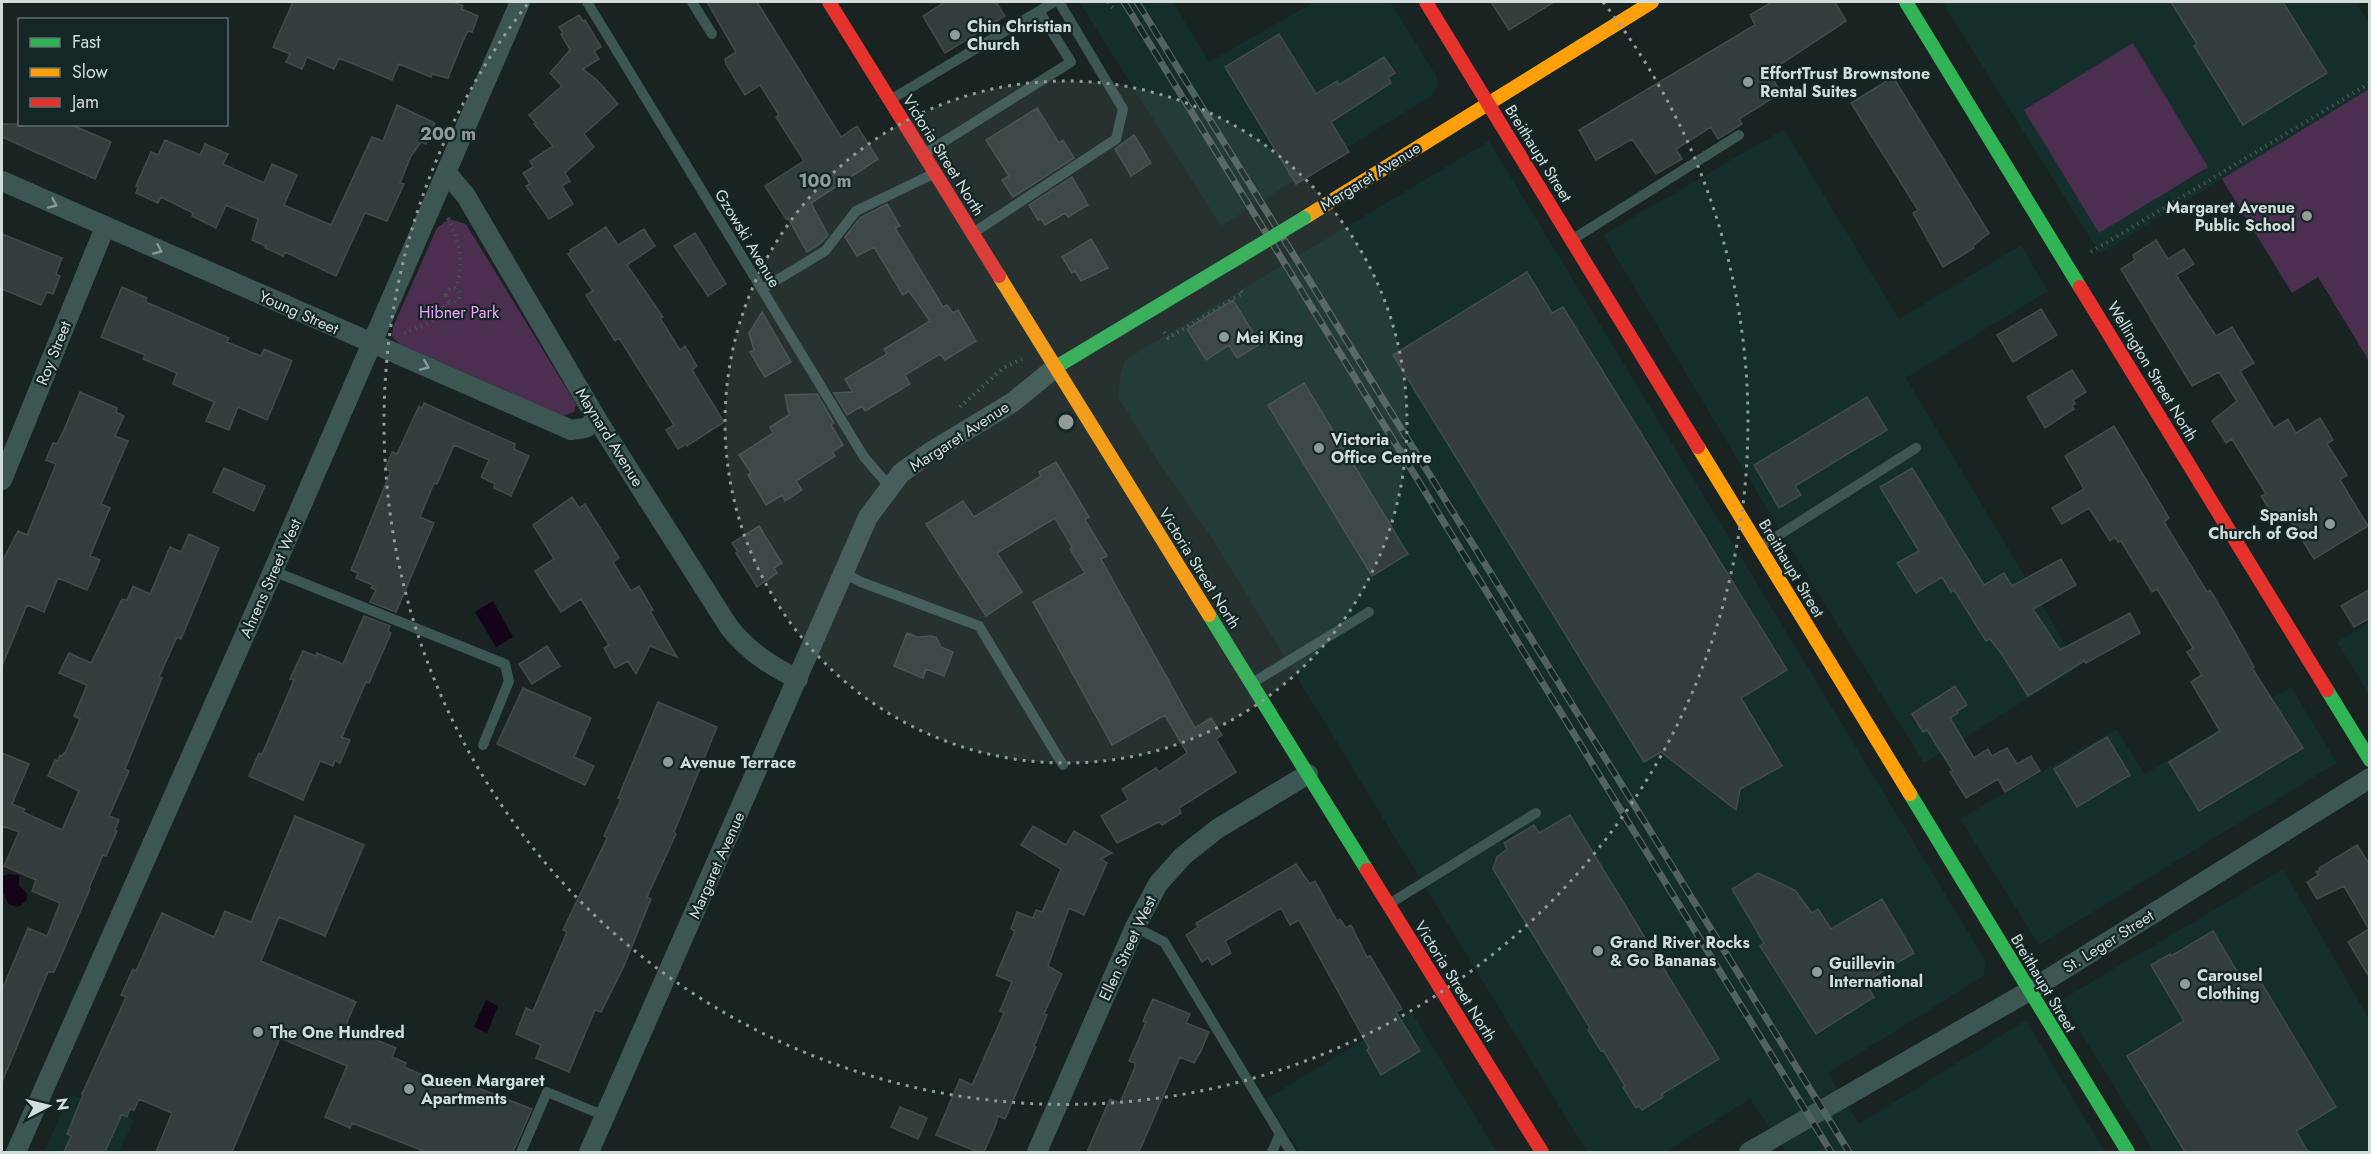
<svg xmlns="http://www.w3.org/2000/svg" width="2371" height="1154" viewBox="0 0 2371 1154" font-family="Jost,sans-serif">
<rect width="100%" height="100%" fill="#182322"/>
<path fill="#142e2c" d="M1079 2H1173L1209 62 1314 2H1390L1436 75 1438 85 1431 96 1221 226Z
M1942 2H2356L2370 24 2369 361 2318 277 2292 293 2222 179 2100 254Z
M1784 129 1899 319 2021 245 2048 291 1906 378 2079 667 1924 763 1814 587 1603 235Z
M1489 141 1985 960 1984 976 1828 1073 1859 1124 2026 1020 2105 1152H1786L1750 1099 1666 1152H1587L1215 543 1159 463 1118 397 1120 376 1125 360Z
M2369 622V695L2337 642Z
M2291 687 2337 763 2039 945 1960 819 2116 729 2145 774Z
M2283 869 2369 1019V1152H2154L2061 1000Z
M1411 1011 1497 1152H1299L1266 1099Z
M70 1094 134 1120 119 1152H44Z"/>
<path fill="#4c2f50" d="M2133 43 2208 167 2099 233 2024 110Z
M2369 89V361L2318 277 2292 293 2222 179Z
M449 219 466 224 576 404 574 412 563 416 400 344 392 337 393 327 437 228Z"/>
<path fill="#150318" d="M493 601 513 637 496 647 475 612Z
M8 874 19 875V885L27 894 26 901 18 907 8 904 2 888V877Z
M486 1000 498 1006 487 1033 474 1027Z"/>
<path fill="#343d3d" stroke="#424b4a" stroke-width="1.5" d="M293 2H453L463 6 462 9 478 16 472 32 468 31 463 41 448 78 432 74 431 77 399 64 392 80 339 58 334 69 307 57 302 69 286 62 290 54 273 47Z
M707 2H757L841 137 857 126 878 159 811 203 828 235 821 243 807 252 788 218 786 219 765 186 804 161 776 117 779 115 760 85 745 95 726 64 725 59 736 52Z
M945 2H996L1005 16 945 53 923 16Z
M1491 2H1554L1509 30Z
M1772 2H1835L1846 21 1769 72 1781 93 1739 119 1742 124 1718 139 1711 127 1676 149 1682 159 1656 174 1632 139 1596 160 1579 130 1755 25 1750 15Z
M2171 2H2283L2327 73 2243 125 2194 46 2197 44Z
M579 15 583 21 585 20 601 47 594 51 599 59 583 69 597 80 618 104 584 134 594 147 565 173 570 181 562 186 573 204 549 219 526 186 530 184 523 173 533 167 530 161 553 146 534 124 536 123 529 115 562 86 550 73 570 50 561 34 563 33 559 27Z
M1279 34 1316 94 1337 81 1339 85 1384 57 1395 73 1388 77 1391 83 1331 122 1349 152 1296 184 1225 67Z
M1893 77 1989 233 1973 246 1974 248 1943 267 1913 213 1918 210 1851 103Z
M397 105 435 123 426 144 421 142 411 156 400 183 404 184 387 221 365 213 336 276 285 252 283 256 265 248 266 246 252 240 258 219 226 205 216 228 192 216 193 213 161 197 158 203 136 193 138 187 136 186 151 152 158 155 165 140 200 155 205 144 228 154 223 164 264 183 272 164 297 175 284 205 331 225 372 137 383 141Z
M1037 108 1059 143 1063 140 1074 158 1013 197 1002 180 1009 176 986 140Z
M2 124H70L111 142 95 179 2 137Z
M1134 135 1151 163 1131 176 1115 149Z
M1072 177 1088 205 1068 217 1065 213 1045 225 1041 219 1038 220 1029 205Z
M887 204 900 226 895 228 943 307 947 305 953 313 958 310 976 341 945 360 940 354 905 375 910 384 865 411 862 406 847 415 834 393 853 392 845 379 887 354 884 349 930 321 909 291 903 295 874 247 857 256 845 237 860 218Z
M606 227 618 245 644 229 655 246 627 265 663 317 660 318 680 350 685 346 697 366 692 370 724 422 687 446 686 444 678 449 666 430 674 425 619 338 615 341 586 295 593 291 568 254 571 252 570 250Z
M695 233 726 284 708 296 674 246Z
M2 234 62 258 56 274 60 276 53 294 47 292 41 305 2 289Z
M1091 239 1108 268 1081 281 1075 271 1072 273 1062 257Z
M2156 240 2168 259 2184 249 2194 264 2176 275 2216 336 2232 327 2254 363 2240 371 2274 428 2288 419 2296 433 2320 418 2333 440 2327 444 2347 475 2340 480 2368 526 2314 559 2284 510 2272 514 2261 496 2266 494 2232 439 2226 443 2212 421 2237 401 2219 372 2192 386 2121 269 2135 260 2133 255Z
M1527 272 1552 313 1563 307 1787 670 1741 698 1782 766 1740 789 1736 810 1661 752 1644 762 1393 355Z
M122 287 147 298 146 302 229 338 227 342 261 356 264 349 292 361 267 420 238 407 229 430 206 421 214 402 173 384 177 373 143 359 145 355 101 337Z
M1233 300 1260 344 1237 358 1229 345 1206 360 1187 329Z
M2041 309 2057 335 2013 362 1997 335Z
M762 312 791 362 765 377 750 352 754 350 749 333Z
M2072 370 2086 392 2073 400 2075 404 2072 406 2074 409 2045 428 2027 397Z
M1304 383 1408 554 1372 576 1268 405Z
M80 392 117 408 116 412 124 416 115 436 128 441 101 504 110 508 90 556 100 560 87 590 58 578 44 612 27 605 2 666V562L18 531 27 535 56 464 46 460 53 443 57 444 63 432Z
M817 394 834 423 831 425 843 445 832 452 835 456 796 481 802 490 785 501 782 495 766 505 748 475 751 473 739 455 773 433 770 427 789 415 785 395Z
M1867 397 1887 430 1795 486 1801 495 1779 508 1754 465Z
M424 403 515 444 514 449 529 456 511 496 494 488 495 484 481 477 489 460 454 445 437 484 434 483 420 517 434 523 396 612 370 602 376 590 371 588 373 585 356 578 358 573 351 570 391 471 385 469 392 452 397 454 419 406 422 408Z
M2114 426 2169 518 2164 522 2207 592 2210 590 2222 610 2254 667 2252 668 2303 748 2199 811 2169 762 2220 731 2191 682 2202 675 2187 652 2193 648 2157 589 2152 592 2121 541 2118 542 2115 537 2110 541 2089 508 2062 524 2052 508 2084 489 2065 456Z
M1056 462 1089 517 1085 520 1107 556 1101 559 1195 728 1211 718 1222 735 1216 739 1236 772 1179 808 1181 813 1162 825 1159 822 1117 843 1101 816 1128 800 1122 789 1156 768 1159 772 1187 753 1165 715 1112 745 1033 602 1085 573 1070 549 1072 547 1055 518 997 553 1022 592 986 616 926 524 963 501 974 517 1041 476 1039 472Z
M224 468 265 486 254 511 213 492Z
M1912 468 1984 585 2004 573 2012 586 2061 559 2076 585 2033 609 2060 650 2130 613 2140 633 2086 663 2084 661 2028 696 2003 656 1990 639 1986 641 1954 590 1951 592 1942 577 1916 593 1897 563 1919 551 1880 487Z
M572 497 579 508 585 504 619 558 613 562 631 591 639 586 653 610 650 611 677 657 650 646 636 674 628 661 615 668 604 648 609 645 581 599 561 612 549 594 535 571 554 559 533 525Z
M759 526 782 563 774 568 777 573 757 587 736 553 738 552 732 543Z
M189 534 219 548 181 639 177 637 159 677 162 678 125 769 129 771 109 816 119 820 115 830 117 831 106 856 103 855 89 888 90 889 54 972H48L2 1082V990L28 928 47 936 60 903 32 891 36 880 4 866 19 832 3 826 2 829V753L29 764 12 804 25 809 23 812 62 830 79 791 48 776 55 760 58 761 60 755 62 756 64 753H65L80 719 74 716 87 685 59 673 69 653 91 663 122 599 127 600 133 586 150 594 170 547 181 552Z
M2370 589V618L2354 627 2341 606Z
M364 616 390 626 388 631 391 633 369 683 366 682 342 737 350 740 340 763 335 760 333 766 320 761 303 800 249 776 259 753 262 754 294 680 290 679 303 651 316 656 317 653 343 664Z
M907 633 917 637 931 636 936 637 941 647 953 652 944 676 926 669 923 678 894 666Z
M547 646 560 666 532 684 519 664Z
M1955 686 1967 705 1957 711 1958 713 1950 718 1974 758 1988 749 1992 756 2007 748 2017 764 2031 756 2040 771 2005 792 1998 779 1966 798 1950 772 1953 771 1927 730 1923 732 1912 714Z
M523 688 591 718 574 757 594 766 585 785 497 744Z
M658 702 717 727 674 832 676 834 647 897 651 899 624 966 601 1012 595 1010 569 1072 536 1058 541 1045 516 1034 526 1008 533 1011 567 932 563 930 607 838 604 836 621 799 618 798Z
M2107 737 2130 775 2077 807 2054 769Z
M1570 815 1719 1059 1662 1094 1663 1097 1642 1110 1639 1106 1636 1108 1623 1087 1625 1086 1603 1050 1601 1051 1588 1030 1590 1028 1493 869 1497 857 1507 849 1504 843 1534 825 1539 833Z
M295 816 364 845 325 936 279 917 261 961 356 1002 345 1027 396 1048 392 1057 406 1063 404 1067 443 1084 445 1079 461 1086 463 1082 532 1109 513 1152H426L352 1123 350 1128 325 1117 347 1066 280 1038 232 1152H156L172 1113 139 1099 134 1110 130 1109 127 1117 122 1114 105 1152H64L71 1136 67 1134 83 1095 82 1094 126 997 121 995 133 969 136 971 162 913 214 937 225 911 251 922Z
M1033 826 1066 845 1074 831 1112 853 1101 859 1107 863 1084 915 1069 908 1048 966 1062 974 1044 1014 1047 1015 1034 1046 1036 1047 1005 1119 998 1116 995 1127 984 1152H978L936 1135 960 1079 972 1085 1004 1013 1000 1011 1012 982 996 975 1015 931 1011 929 1017 912 1033 918 1036 910 1042 912 1061 869 1021 845Z
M2357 845 2370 865V978L2348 942 2369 929 2344 886 2317 899 2307 882 2319 875 2316 872 2320 870 2319 868Z
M1296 864 1310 884 1315 881 1337 921 1340 919 1346 928 1351 925 1367 957 1370 956 1402 1009 1396 1012 1420 1051 1381 1075 1367 1050 1369 1048 1299 920 1290 925 1281 908 1225 941 1231 953 1212 965 1208 958 1202 962 1186 935 1198 927 1196 923Z
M1758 873 1795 890 1812 913 1818 909 1831 929 1882 899 1914 953 1865 982 1874 997 1816 1034 1760 946 1764 943 1732 889Z
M2213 931 2245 985 2258 977 2336 1107 2296 1131 2308 1152H2185L2127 1056 2184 1021 2151 965 2170 954 2171 956Z
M1153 999 1190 1014 1186 1023 1209 1032 1201 1051 1194 1063 1180 1057 1139 1152H1087L1110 1099 1120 1103 1135 1067V1063L1129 1061 1146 1022 1143 1021Z
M900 1107 927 1118 918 1139 891 1127Z"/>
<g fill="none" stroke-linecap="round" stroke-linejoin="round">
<path stroke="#425452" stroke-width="4" stroke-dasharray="1.5 4.5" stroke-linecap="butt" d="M1108 2 1113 8
M448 218C460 242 464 263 456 288
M2091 252 2370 83
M446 295a7 7 0 1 1 14 0a7 7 0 1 1-14 0Z
M1164 332 1168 338 1243 293 1239 289
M404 333 429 323 450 301
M960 407 1003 368 1022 359"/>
<path stroke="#3c5654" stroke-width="10" d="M587 2 864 457 889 486
M692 2 712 34
M890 100 1054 2
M924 154 1071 62 1039 11
M973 233 1116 139 1123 109 1059 2
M1573 239 1739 135
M762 289 825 251 856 211 933 174
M1760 547 1916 448
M273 571 505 664 509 681 483 745
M844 573 861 582 979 626 1063 765
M1252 683 1369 612
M1389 904 1536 813
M1135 927 1164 942 1291 1152
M521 1152 547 1092 605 1116
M1272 1152 1280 1134"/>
<path stroke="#3c5654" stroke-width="20" d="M446 172 466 196 598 421 729 627C748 651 770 666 798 679
M2 181 571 430 585 428 598 421
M2 480 105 227
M16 1152 273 571 520 2
M589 1152 868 517 901 473 932 451 1013 402 1056 367
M1037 1152 1135 927 1158 884 1183 856 1217 829 1308 774
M1749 1152 2029 991 2370 778"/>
<path stroke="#30b455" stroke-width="14" d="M1906 2 2080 287
M1056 367 1251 250
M1209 615 1367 870
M2327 690 2370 760
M1910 794 2128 1152"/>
<path stroke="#ff9f0a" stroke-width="14" d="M1304 218 1652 2
M999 276 1209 615
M1698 447 1910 794"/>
<path stroke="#e5322d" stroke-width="14" d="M829 2 999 276
M1426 2 1698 447
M2080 287 2327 690
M1367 870 1542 1152"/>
<defs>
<path id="rail" d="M1124 2 1831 1152
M1137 2 1849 1152"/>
</defs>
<use href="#rail" stroke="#526261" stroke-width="7"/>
<use href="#rail" stroke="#142726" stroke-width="4.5" stroke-dasharray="14" stroke-linecap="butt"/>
<path stroke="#30b455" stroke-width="14" d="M1251 250 1304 218"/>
</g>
<defs><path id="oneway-chevron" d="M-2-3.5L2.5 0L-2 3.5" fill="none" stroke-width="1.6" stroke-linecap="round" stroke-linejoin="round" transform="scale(1.5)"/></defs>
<g stroke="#869998">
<use href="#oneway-chevron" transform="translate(53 204) rotate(24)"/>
<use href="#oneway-chevron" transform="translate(158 250) rotate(24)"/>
<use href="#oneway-chevron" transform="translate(425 366) rotate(23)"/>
</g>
<circle cx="1066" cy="422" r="341" fill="#909b9a" fill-opacity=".12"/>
<g fill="none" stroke="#909b9a" stroke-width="3" stroke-dasharray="3 6">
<circle cx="1066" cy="422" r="341"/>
<path d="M1603 2A682 682 0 1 1 529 2"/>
</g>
<g fill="#909b9a" stroke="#142726" stroke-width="2">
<circle cx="955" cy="35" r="6"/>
<circle cx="1748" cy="82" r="6"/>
<circle cx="2307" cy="216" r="6"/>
<circle cx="1224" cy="337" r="6"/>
<circle cx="1319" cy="448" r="6"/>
<circle cx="2330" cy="524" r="6"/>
<circle cx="668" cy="762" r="6"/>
<circle cx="1598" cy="951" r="6"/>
<circle cx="1817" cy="972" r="6"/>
<circle cx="2185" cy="984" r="6"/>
<circle cx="258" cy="1032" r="6"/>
<circle cx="409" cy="1089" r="6"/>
</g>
<g text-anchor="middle" stroke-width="4.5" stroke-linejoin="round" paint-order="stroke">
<g font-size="16" font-weight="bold" fill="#d1dcdb" stroke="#142726" text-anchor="start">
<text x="967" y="32">Chin Christian<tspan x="967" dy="18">Church</tspan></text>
<text x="1760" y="79">EffortTrust Brownstone<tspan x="1760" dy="18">Rental Suites</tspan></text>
<text x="2295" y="213" text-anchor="end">Margaret Avenue<tspan x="2295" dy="18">Public School</tspan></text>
<text x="1236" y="343">Mei King</text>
<text x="1331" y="445">Victoria<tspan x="1331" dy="18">Office Centre</tspan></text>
<text x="2318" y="521" text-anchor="end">Spanish<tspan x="2318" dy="18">Church of God</tspan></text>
<text x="680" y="768">Avenue Terrace</text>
<text x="1610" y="948">Grand River Rocks<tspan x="1610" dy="18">&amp; Go Bananas</tspan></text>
<text x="1829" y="969">Guillevin<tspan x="1829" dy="18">International</tspan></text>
<text x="2197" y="981">Carousel<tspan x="2197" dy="18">Clothing</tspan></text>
<text x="270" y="1038">The One Hundred</text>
<text x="421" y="1086">Queen Margaret<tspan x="421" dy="18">Apartments</tspan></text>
</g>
<g font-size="16" fill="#d1dcdb" stroke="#142726">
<text transform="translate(1539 153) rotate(58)" y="6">Breithaupt Street</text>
<text transform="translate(944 155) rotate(58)" y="6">Victoria Street North</text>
<text transform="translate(1370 176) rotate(-32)" y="6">Margaret Avenue</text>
<text transform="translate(748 238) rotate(59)" y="6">Gzowski Avenue</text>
<text transform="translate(299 312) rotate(24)" y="6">Young Street</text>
<text transform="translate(53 353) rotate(-68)" y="6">Roy Street</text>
<text transform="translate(2153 371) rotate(59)" y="6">Wellington Street North</text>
<text transform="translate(959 436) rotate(-33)" y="6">Margaret Avenue</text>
<text transform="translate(610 437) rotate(58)" y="6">Maynard Avenue</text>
<text transform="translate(1200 568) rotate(58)" y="6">Victoria Street North</text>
<text transform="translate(1792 568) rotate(59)" y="6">Breithaupt Street</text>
<text transform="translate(270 578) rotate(-66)" y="6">Ahrens Street West</text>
<text transform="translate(716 865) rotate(-66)" y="6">Margaret Avenue</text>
<text transform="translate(2108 941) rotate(-32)" y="6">St. Leger Street</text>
<text transform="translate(1127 948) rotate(-65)" y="6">Ellen Street West</text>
<text transform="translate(1456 981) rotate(58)" y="6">Victoria Street North</text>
<text transform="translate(2044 983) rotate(59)" y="6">Breithaupt Street</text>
</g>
<g font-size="16" fill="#f6a6fa" stroke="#142726">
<text x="459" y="318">Hibner Park</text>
</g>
</g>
<circle cx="1066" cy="422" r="9" fill="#909b9a" stroke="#142726" stroke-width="3"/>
<g font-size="18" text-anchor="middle" font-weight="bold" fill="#909b9a" stroke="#142726" stroke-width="4.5" stroke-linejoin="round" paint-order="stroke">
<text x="448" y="140">200 m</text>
<text x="825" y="187">100 m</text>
</g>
<rect width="2371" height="1154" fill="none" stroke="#d1dcdb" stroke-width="6"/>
<rect x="18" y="18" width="210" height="108" fill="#142726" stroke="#606f6e" stroke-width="1.5"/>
<rect x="30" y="38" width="30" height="9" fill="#30b455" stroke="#606f6e" stroke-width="1.5"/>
<text x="72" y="48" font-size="18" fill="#d1dcdb">Fast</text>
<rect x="30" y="68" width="30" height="9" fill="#ff9f0a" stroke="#606f6e" stroke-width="1.5"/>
<text x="72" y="78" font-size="18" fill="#d1dcdb">Slow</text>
<rect x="30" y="98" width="30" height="9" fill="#e5322d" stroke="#606f6e" stroke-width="1.5"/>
<text x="72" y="108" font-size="18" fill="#d1dcdb">Jam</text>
<g transform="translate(48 1106) rotate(83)" stroke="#142726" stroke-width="4.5" paint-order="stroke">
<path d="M0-4.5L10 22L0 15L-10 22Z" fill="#d1dcdb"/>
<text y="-9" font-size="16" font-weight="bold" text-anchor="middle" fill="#d1dcdb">N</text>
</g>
</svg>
